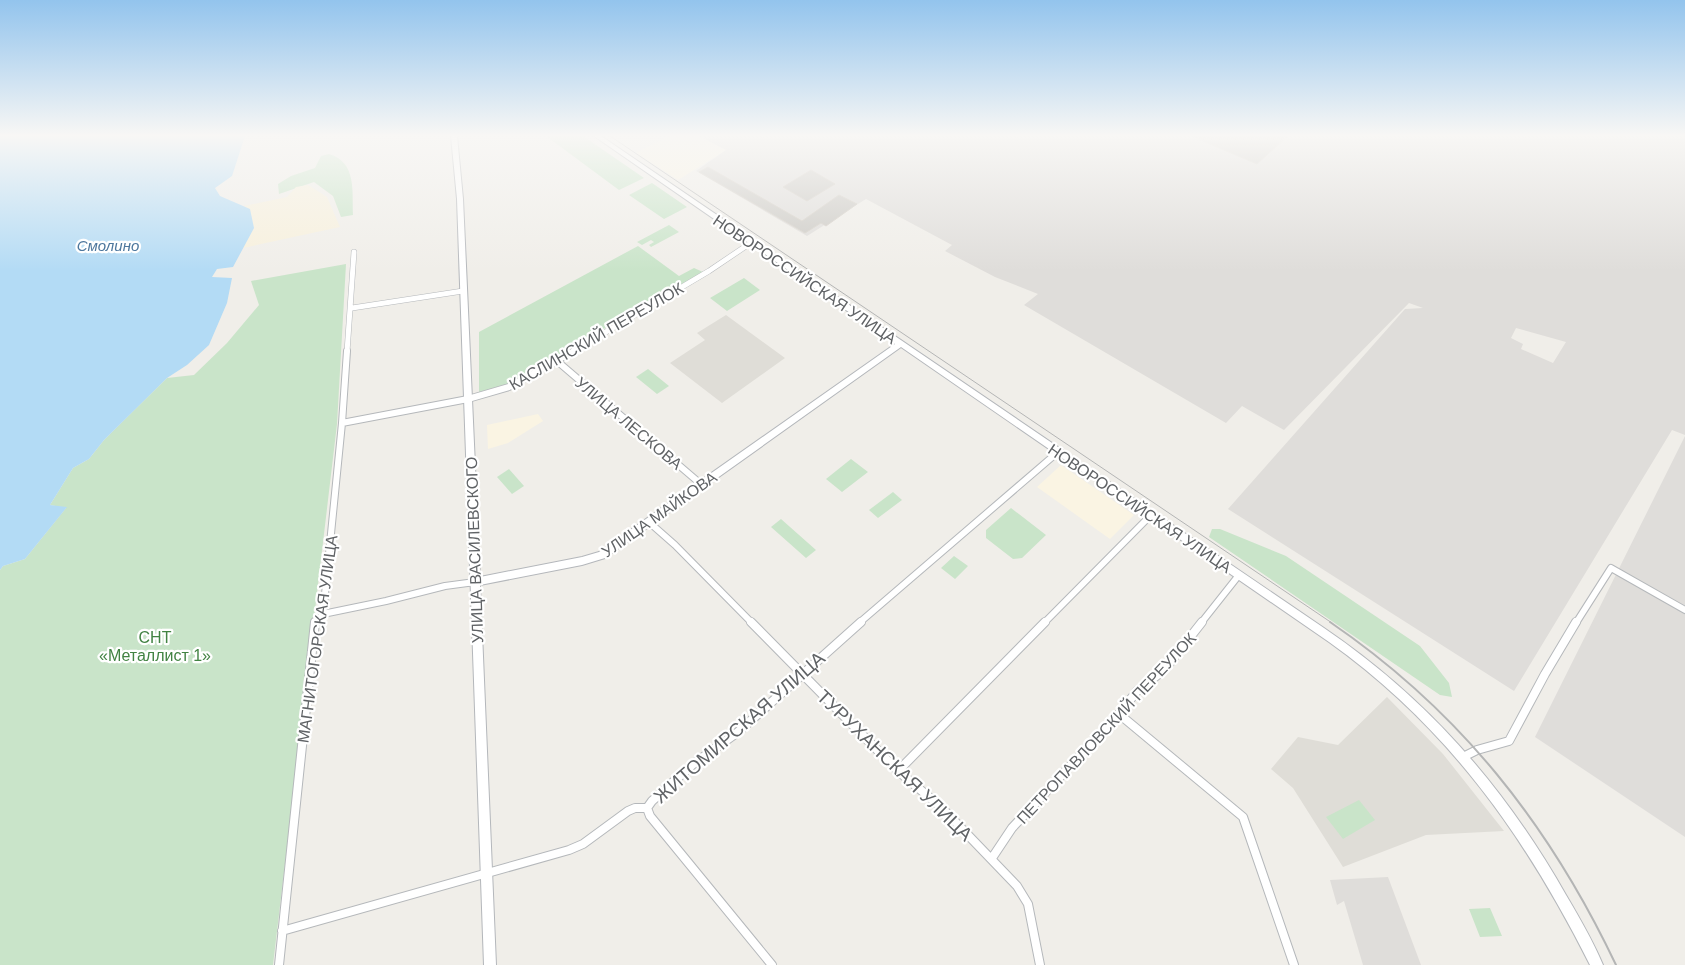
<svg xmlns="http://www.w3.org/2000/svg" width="1685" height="965" viewBox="0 0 1685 965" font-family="Helvetica,sans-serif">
<rect width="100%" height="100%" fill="#f0eee9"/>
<path fill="#faf4e3" d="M669 136H699L726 150 678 180 636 153Z
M538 414 543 421 508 443 488 449 487 425Z
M1061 465 1134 515 1110 539 1037 487Z"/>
<path fill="#dfddda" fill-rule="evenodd" d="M699 136H1685V435L1672 430 1514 691 1228 509 1405 309 1423 308 1409 303 1284 430 1242 406 1226 423 1024 305 1038 294 995 277 945 251 952 245 866 199 807 236 696 171 726 150ZM1516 328 1566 342 1553 363 1521 349 1523 344 1511 338Z
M1685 436V837L1535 737Z
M1388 877 1421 965H1363L1344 901 1337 905 1330 880Z"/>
<path fill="#dfddd7" d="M726 315 785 358 722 403 670 363 705 340 697 333Z
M1387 697 1443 754 1504 831 1426 835 1343 867 1293 788 1271 769 1298 737 1338 745Z"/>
<path fill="#c9e4c9" d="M546 136H583L644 178 619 190Z
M329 154C357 162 352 192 353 215L341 217 333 196 314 182 279 194 278 184 291 176 315 168 321 156Z
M652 183 687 207 664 219 629 195Z
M669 225 679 232 651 247 649 245 654 242 651 240 642 245 637 242Z
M638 246 679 276 694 268 703 272 508 384 479 392V332Z
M346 264 337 424 273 965H0V570L3 566 25 559 66 508 50 505 73 468 89 459 104 440 167 378 194 375 227 343 259 305 251 281Z
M744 278 760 290 727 311 710 298Z
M648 369 669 386 657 394 636 377Z
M851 459 868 472 842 492 826 479Z
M509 469 524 486 512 494 497 477Z
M893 492 902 500 878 518 869 510Z
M1011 508 1046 535 1022 558 1013 559 986 538V530Z
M781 519 816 550 806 558 771 527Z
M1212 529H1220L1286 556 1420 646 1449 683 1452 697 1440 695 1209 537Z
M954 556 968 566 955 579 941 568Z
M1359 800 1375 820 1343 839 1326 817Z
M1490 908 1502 936 1480 937 1469 909Z"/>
<path fill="#f7f0dc" d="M308 185 327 197 340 227 243 248 254 228 250 210 244 206 287 197 296 187Z"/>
<path fill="#b3dbf5" d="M0 136H245L232 176 215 188 220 196 250 209 254 228 233 267 217 269 212 277 232 278 227 303 209 345 187 365 167 378 104 440 89 459 73 468 50 505 67 507 25 559 3 566 0 570Z"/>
<path fill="#cbc9c4" stroke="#d4cfc7" d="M1191 136H1288L1257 164Z
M708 167 802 221 839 195 857 204 826 226 821 223 805 233 699 172Z
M811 170 835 184 807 201 783 187Z"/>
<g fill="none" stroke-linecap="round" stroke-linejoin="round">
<defs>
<path id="street-far2" d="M352 308 463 291
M347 352 354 252
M572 352 709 271 752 242"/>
<path id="street-far1" d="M557 361 702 485
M342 423 468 399 509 387 574 351
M650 523 675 545 752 623
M323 614 386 601 445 586 475 582
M315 623 323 614 342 423 347 351
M859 623 1058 452
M1044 623 1151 515
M1201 623 1239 575
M1576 623 1611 568 1685 610"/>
<path id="street" d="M751 622 898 771 941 807 1017 886 1028 904 1040 965
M1119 714 1243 817 1294 965
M1463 757 1477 750 1509 741 1545 674 1576 622
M898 771 1045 622
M647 808 650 816 772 965
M992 858 1012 828 1119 714 1137 691 1165 669 1202 622
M282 931 569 850 583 844 628 811 635 808H647L652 801 692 765 738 732 861 622
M279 965 315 622"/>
<path id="secondary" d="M451 136H457L463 199 480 577 582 557 599 552 895 344 594 136H601L1324 628C1427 698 1504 786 1566 895 1579 917 1593 941 1603 965H1590C1525 836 1448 727 1329 642L901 347 605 558 582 565 480 585 496 965H484L457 199Z"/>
</defs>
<use href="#street-far2" stroke="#b5b8bb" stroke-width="6"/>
<use href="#street-far1" stroke="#b5b8bb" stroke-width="8"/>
<use href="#street" stroke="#b5b8bb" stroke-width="10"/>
<use href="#secondary" stroke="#b4b7bb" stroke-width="2"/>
<use href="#street-far2" stroke="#fff" stroke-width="5"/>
<use href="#street-far1" stroke="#fff" stroke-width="6"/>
<use href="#street" stroke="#fff" stroke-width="8"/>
<use href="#secondary" fill="#fff" fill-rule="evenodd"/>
<path stroke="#b4b5b5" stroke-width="1" d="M610 136 1332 623"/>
<path stroke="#b4b5b5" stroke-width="2" d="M1330 622C1460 711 1549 824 1616 965"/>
</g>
<linearGradient id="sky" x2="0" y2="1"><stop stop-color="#93c4ed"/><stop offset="0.5" stop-color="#f8f7f5"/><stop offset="1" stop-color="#f8f7f5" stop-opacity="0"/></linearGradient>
<rect width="1685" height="271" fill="url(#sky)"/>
<g text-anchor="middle" stroke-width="4.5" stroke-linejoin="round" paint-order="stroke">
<g font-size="15" font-style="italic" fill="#4d779d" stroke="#fff">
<text x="108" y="251">Смолино</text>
</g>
<g font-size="16" fill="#606366" stroke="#fff">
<text transform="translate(805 279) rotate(34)" y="6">НОВОРОССИЙСКАЯ УЛИЦА</text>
<text transform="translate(596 336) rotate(-30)" y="6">КАСЛИНСКИЙ ПЕРЕУЛОК</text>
<text transform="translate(629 423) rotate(40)" y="6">УЛИЦА ЛЕСКОВА</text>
<text transform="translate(1140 508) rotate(34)" y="6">НОВОРОССИЙСКАЯ УЛИЦА</text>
<text transform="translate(659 514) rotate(-35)" y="6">УЛИЦА МАЙКОВА</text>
<text transform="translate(474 550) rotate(-92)" y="6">УЛИЦА ВАСИЛЕВСКОГО</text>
<text transform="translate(317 639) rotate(-82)" y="6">МАГНИТОГОРСКАЯ УЛИЦА</text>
<text transform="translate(1106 728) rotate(-47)" y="6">ПЕТРОПАВЛОВСКИЙ ПЕРЕУЛОК</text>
</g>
<g font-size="16" fill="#428343" stroke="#fff">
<text x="155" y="643">СНТ<tspan x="155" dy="18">«Металлист 1»</tspan></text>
</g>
<g font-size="19" fill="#606366" stroke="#fff">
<text transform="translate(739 727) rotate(-41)" y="7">ЖИТОМИРСКАЯ УЛИЦА</text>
<text transform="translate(895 765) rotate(44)" y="7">ТУРУХАНСКАЯ УЛИЦА</text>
</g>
</g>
</svg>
